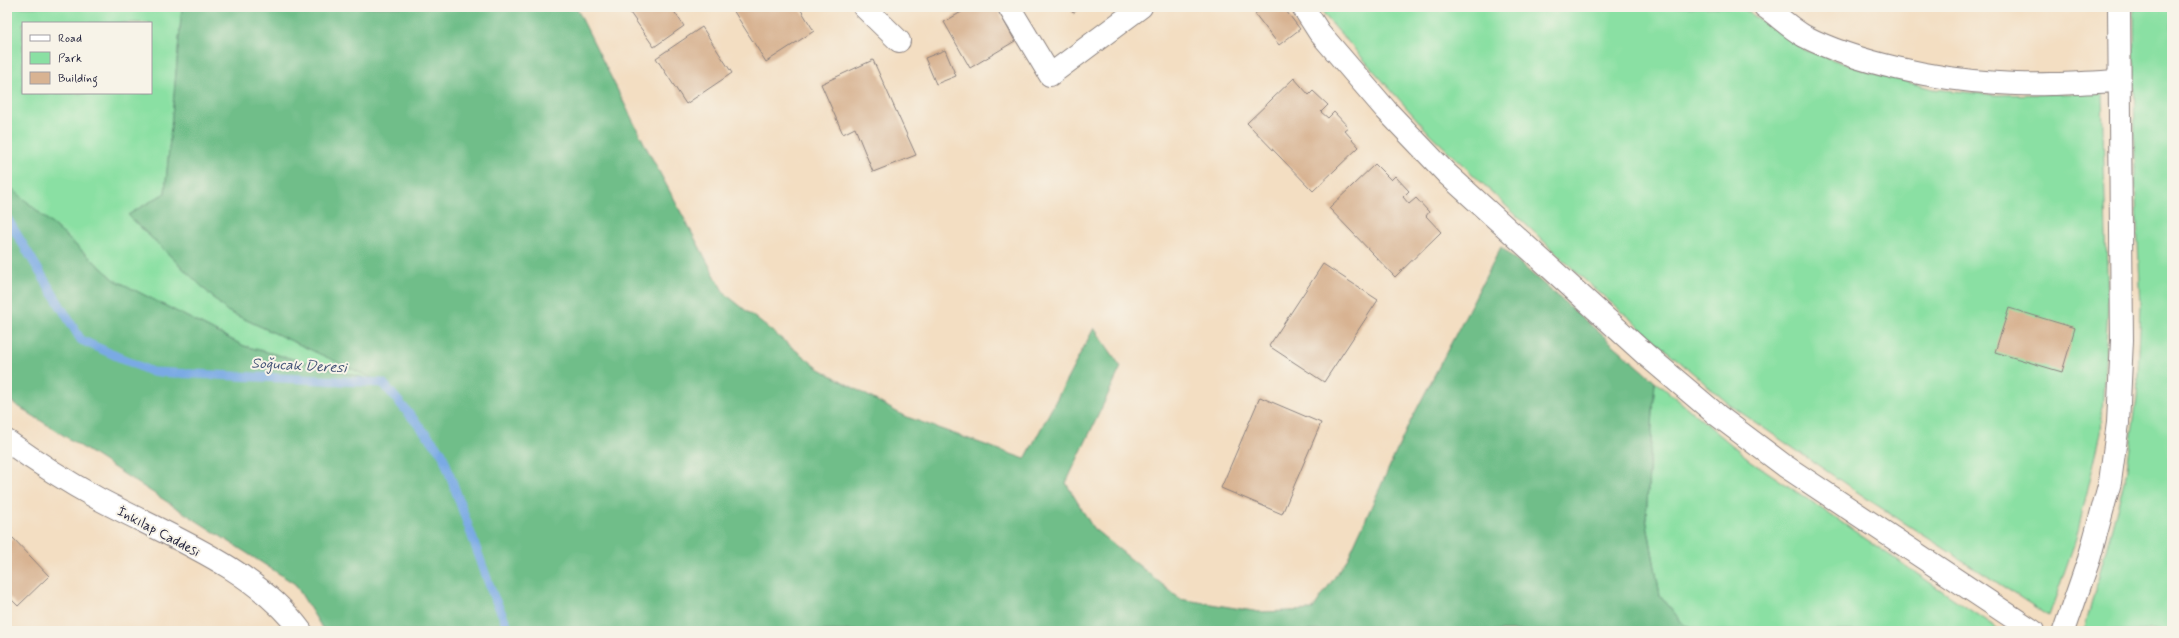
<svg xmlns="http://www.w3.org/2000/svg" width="2179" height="638" viewBox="0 0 2179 638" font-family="Mynerve,sans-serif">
<rect width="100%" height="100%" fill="#f7f3e8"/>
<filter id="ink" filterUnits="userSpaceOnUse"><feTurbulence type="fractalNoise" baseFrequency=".025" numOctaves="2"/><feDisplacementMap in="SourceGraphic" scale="8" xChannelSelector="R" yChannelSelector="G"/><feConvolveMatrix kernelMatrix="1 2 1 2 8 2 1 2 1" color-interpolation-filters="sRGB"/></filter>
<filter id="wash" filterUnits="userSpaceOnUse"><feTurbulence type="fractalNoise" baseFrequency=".012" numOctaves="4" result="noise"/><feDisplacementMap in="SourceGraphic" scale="16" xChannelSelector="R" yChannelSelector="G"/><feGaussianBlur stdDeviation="0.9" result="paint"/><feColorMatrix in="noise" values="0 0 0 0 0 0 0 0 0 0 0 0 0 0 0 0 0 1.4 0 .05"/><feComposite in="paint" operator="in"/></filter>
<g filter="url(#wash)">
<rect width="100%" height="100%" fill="#f3dec2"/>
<path fill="#8ae0a3" stroke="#56816f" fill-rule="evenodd" d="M7 7H182L165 193 128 215 227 311 383 383 244 346 115 280 7 184ZM23 23H151V93H23Z
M1320 7H1741L1805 50 1866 71 1933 89 1996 95 2102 93 2108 307 2101 433 2076 539 2049 616 1872 502 1730 405 1586 281 1430 134 1326 17Z
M2134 7H2172V631H2084L2126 475 2137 398 2141 306 2135 181Z
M1655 381 1750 460 2001 631H1705L1684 625 1660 595 1646 518Z"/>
<path fill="#6fbe89" stroke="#487062" d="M182 7H576L645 145 724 293 818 368 904 416 1025 459 1094 328 1121 367 1066 483 1093 528 1180 599 1260 612 1312 610 1348 558 1408 426 1501 247 1655 381 1646 518 1660 595 1684 625 1705 631H324L295 584 7 399V184L115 280 244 346 380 382 227 311 128 215 165 193Z"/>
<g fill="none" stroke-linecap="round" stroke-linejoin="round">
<path stroke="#7aaae4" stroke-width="9" d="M7 218 81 340 152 372 383 383 442 453 493 595 510 631"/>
</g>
<g id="blocks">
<path fill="#d8b392" d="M626 7H671L684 26 654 47Z
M738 7H799L814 31 766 62 733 10Z
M970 7H996L1015 41 970 68 944 22Z
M1069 7H1082L1073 13Z
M1263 7H1283L1300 29 1279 45 1255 14Z
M702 27 732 73 686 104 656 58Z
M945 50 956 76 936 84 925 58Z
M873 60 916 155 873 172 855 128 843 134 821 84Z
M1294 78 1309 95 1313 91 1328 105 1321 112 1328 118 1334 112 1348 127 1344 130 1359 147 1313 191 1247 123Z
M1375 164 1391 180 1395 176 1409 191 1403 197 1409 204 1416 198 1429 212 1426 216 1441 232 1395 277 1329 208Z
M1323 264 1378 300 1324 382 1269 346Z
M2009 308 2075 328 2062 372 1995 352Z
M1260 397 1321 423 1282 514 1221 488Z
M13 538 49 576 18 606 7 595V544Z"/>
</g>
</g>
<g filter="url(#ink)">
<use href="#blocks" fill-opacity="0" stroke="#8a807e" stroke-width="1"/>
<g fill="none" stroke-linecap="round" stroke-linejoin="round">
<defs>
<path id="minor" d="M864 7 899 41
M1009 7 1050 75 1141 7
M1303 7 1319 32 1386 110 1447 174 1645 354 1717 415 1785 466 2033 631
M1765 7C1778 16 1790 28 1804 36 1856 63 1939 80 1998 83 2038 86 2079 83 2119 81
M2064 631 2089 559 2110 482 2118 423 2122 340 2119 7"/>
<path id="tertiary" d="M7 441C35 461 66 481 97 498 166 535 254 567 301 631"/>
</defs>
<use href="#minor" stroke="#8a807e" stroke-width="24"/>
<use href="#tertiary" stroke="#8a807e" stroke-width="24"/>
<use href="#minor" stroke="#fff" stroke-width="22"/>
<use href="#tertiary" stroke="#fff" stroke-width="22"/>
</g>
</g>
<g text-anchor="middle" stroke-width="4" stroke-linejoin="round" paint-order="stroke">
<g font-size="14" fill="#22223b" stroke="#f7f3e8">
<text transform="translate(159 531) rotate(28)" y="5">İnkılap Caddesi</text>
</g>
<g font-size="15" font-style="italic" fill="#415276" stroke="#f7f3e8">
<text transform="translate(299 365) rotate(3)" y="5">Soğucak Deresi</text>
</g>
</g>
<rect width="2179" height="638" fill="none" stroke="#f7f3e8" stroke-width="24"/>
<rect x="22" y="22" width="130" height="72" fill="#f7f3e8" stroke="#a29fa3"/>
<rect x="30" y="35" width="20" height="6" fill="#ffffff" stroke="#a29fa3"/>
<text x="58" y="42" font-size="12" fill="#22223b">Road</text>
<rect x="30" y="52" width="20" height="12" fill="#8ae0a3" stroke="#a29fa3"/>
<text x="58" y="62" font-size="12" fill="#22223b">Park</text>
<rect x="30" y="72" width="20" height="12" fill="#d8b392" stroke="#a29fa3"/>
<text x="58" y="82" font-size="12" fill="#22223b">Building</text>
</svg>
